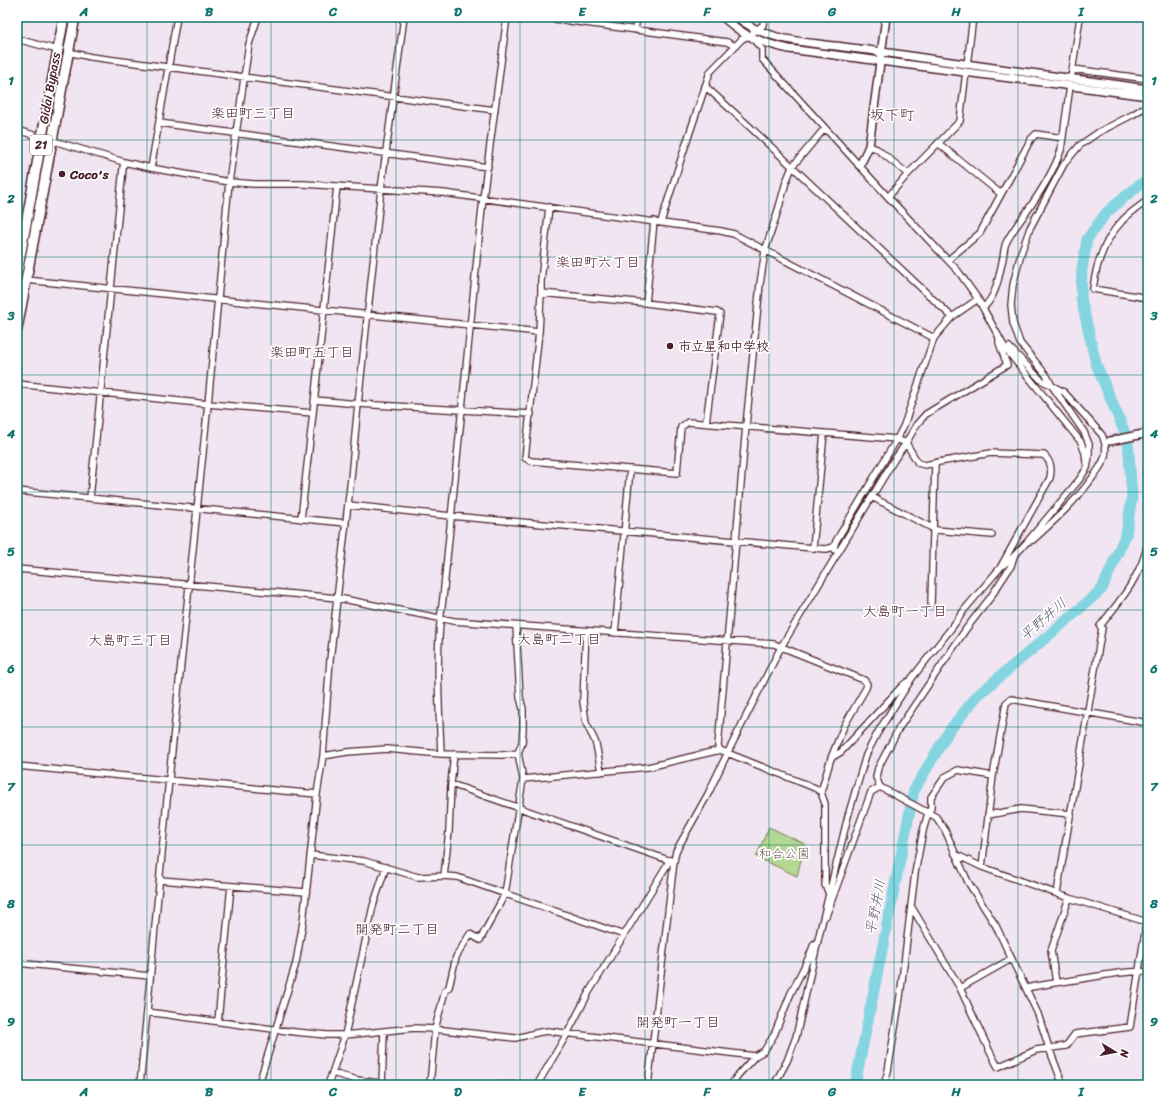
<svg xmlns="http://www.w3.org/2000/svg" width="1165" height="1102" viewBox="0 0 1165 1102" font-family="Sriracha,'Klee One',sans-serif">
<rect width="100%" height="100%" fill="#f0e5f1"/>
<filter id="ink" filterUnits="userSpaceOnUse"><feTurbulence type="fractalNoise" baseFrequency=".025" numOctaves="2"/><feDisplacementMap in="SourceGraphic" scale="8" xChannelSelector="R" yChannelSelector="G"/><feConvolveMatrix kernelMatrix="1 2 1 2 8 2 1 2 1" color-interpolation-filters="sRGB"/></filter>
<g filter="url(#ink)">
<path fill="#b2d893" stroke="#7e7c5f" d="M769 827 805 844 797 876 756 857Z"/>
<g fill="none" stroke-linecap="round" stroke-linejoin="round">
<path stroke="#85d5e1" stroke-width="11" d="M855 1085 914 790 949 731 977 696 1075 613 1102 589 1126 534 1132 497 1128 440 1096 364 1081 298 1082 269 1087 239 1107 212 1139 185 1148 180"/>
<defs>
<path id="minor" d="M540 17 727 42 735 46
M635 30 637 17
M751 37 762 49V59L888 197 958 271 978 299 1005 348 1081 442 1085 453 1086 462
M17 39 58 50
M68 52 91 57 495 110
M967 65 973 17
M1073 69 1148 79
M1071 79 1080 17
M705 86 750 127 952 317
M159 123 488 167
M17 130 124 162 151 168 229 182 254 184H304L443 193 721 231 734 234 934 338
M938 143 1001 194
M869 146 877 149 908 174
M151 168 177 17
M888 197 908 174 960 121 966 72
M1148 200C1139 207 1129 213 1122 221 1104 240 1096 264 1093 289L1148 298
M661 222 682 156 710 72 742 39 749 36 763 25 764 17
M948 260 980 233 1031 139 1036 134 1063 138
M26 280 539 332
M541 293V281L549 207
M646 303 654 221
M983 308C997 296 999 275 1003 258 1004 253 1004 247 1006 243 1012 230 1022 219 1030 207 1041 191 1055 168 1061 150L1070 86
M1009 347 1041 380 1064 392 1102 435C1105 442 1107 448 1105 456 1103 464 1098 470 1093 477 1076 501 1054 521 1033 540L1027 542
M17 384 208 404 313 413
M315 400 358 404 531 414
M706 423 720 314 717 312 646 303 541 293 539 332 525 458 531 461 677 473 681 427 688 422 897 439 906 443 918 463 925 465 939 462 991 453 1044 455C1051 462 1052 468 1050 478L1000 568
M1147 433 1148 441
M17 491 346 523
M872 497 936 530 992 535
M90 498 123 168 124 162
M348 505 451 516 813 548 826 549 834 547
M301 519 313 413 337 186
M813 548 824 433
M835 550 834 547 836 541 897 439 904 425 934 338 952 317 978 299
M1014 556 1011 566 990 598 966 629 899 728 878 768 876 777 880 787 936 817 945 830 968 882 996 926 1038 1014 1049 1048 1063 1085
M17 569 338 598 454 621 774 644 864 680 867 684 866 688 844 726 831 758
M931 604 935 463
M586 631 583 701 586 723 595 741 597 749 601 772
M615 633 630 469
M720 750 718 746 746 426 760 284 765 251 779 207 786 182 792 167 825 128
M441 754C439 703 435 648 443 598L483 198 507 17
M323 756 347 752 387 749 441 754 503 755 518 753
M17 766 317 794
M523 779 648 767 720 750 815 788 821 792
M451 784 671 861
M988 815 1021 809 1071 814
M955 854 982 867 1069 898 1147 922
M310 855 364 861 418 877 444 876 457 877 624 935
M982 867 993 776 1006 703 1011 699 1148 723
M444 876 449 831 451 784 454 754
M160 880 306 892
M1057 893 1102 628 1100 626C1121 600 1142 575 1148 542
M829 894 825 885V804L821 792 831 758 841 752 902 686 907 682
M911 906 960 988 989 1050 998 1067 1036 1050 1066 1046 1075 1034 1130 1027 1148 913
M826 916 871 792 880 787
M17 963 150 976
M1056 982 1051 951 1069 898
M960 988 1011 959
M1026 988C1050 983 1075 980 1099 976 1115 974 1132 970 1148 972
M147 1012 295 1032 327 1035H345L414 1028 435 1029 515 1038C526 1036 536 1032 548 1031L755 1056
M218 1021 231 886
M332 1073 357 1080 392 1085
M382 1084 384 1032
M140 1085 169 779 208 404 229 182 249 44 258 17
M257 1085 261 1077 296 963 303 922 317 794 323 756 330 660 351 478 358 404 381 189 404 17
M328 1085 345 1035 373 906 386 867
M430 1085 435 1029 445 991 449 987 456 957 470 934 480 940 505 894 523 779 518 753 522 743 523 729V709L520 697 516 626
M487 1085H522
M537 1085 567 1034 589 992 670 860
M648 1085 674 861 676 851 708 794 728 752 781 647 894 460 906 443 917 424 926 414 1007 365 999 343V338
M731 1085 738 1075 755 1056 764 1051 774 1035 791 993 809 957 814 944
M774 1085 787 1061 796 1037 821 927 848 816 866 755 878 732 912 678 953 626 965 609 1000 568 1014 556 1027 542 1079 480 1087 468 1089 456V444L1084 432 1052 386 1047 376 1020 343 1013 323 1011 305 1013 285 1021 253 1030 228 1064 164 1080 145 1099 132 1132 115 1145 107
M884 1085 888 1071 900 997 915 873 923 831 928 813 931 808V797L945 777 958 770 993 776
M1056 1085 1062 1082"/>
<path id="tertiary" d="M859 165 862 161 869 146 886 17
M1110 441 1148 433"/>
<path id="secondary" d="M723 17C731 24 739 31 749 36 762 42 776 46 789 49L1148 96
M737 17C762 38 794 41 825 45 846 47 868 50 889 53 975 66 1062 77 1148 89"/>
<path id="trunk" d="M17 273 64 17
M17 329 75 17"/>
</defs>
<use href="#minor" stroke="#4a1f2b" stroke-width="8"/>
<use href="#tertiary" stroke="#4a1f2b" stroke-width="10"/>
<use href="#secondary" stroke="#4a1f2b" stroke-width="10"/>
<use href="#trunk" stroke="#4a1f2b" stroke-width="12"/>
<use href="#minor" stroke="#fff" stroke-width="5.5"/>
<use href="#tertiary" stroke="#fff" stroke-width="7"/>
<use href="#secondary" stroke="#fff" stroke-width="7"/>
<use href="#trunk" stroke="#fff" stroke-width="9"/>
</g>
</g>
<path fill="none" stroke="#0f766e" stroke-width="1" stroke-opacity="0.55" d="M147 17V1085M271 17V1085M396 17V1085M520 17V1085M645 17V1085M769 17V1085M894 17V1085M1018 17V1085M17 140H1148M17 257H1148M17 375H1148M17 492H1148M17 610H1148M17 727H1148M17 845H1148M17 962H1148"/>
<g fill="#4a1f2b" stroke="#fff" stroke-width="1.5">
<circle cx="62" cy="174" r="4"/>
<circle cx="670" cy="346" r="4"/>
</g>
<g text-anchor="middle" stroke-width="3.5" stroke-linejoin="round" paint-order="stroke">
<rect fill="#fff" stroke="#80626b" stroke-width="1" x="30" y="135" width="22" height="20" rx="3"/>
<g font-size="12" font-weight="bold" fill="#4a1f2b">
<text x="41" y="149">21</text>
</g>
<g font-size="13" fill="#4a1f2b" stroke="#fff">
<text transform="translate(49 88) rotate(-80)" y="5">Gidai Bypass</text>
</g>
<g font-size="13" font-weight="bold" fill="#4a1f2b" stroke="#fff" text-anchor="start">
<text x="70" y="179">Coco's</text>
<text x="678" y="351">市立星和中学校</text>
</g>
<g font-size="13" fill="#69564a" stroke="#fff">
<text x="784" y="858">和合公園</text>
</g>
<g font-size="14" fill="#4a1f2b" stroke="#fff">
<text x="253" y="118">楽田町三丁目</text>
<text x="598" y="267">楽田町六丁目</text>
<text x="312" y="357">楽田町五丁目</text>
<text x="905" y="616">大島町一丁目</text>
<text x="559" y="644">大島町二丁目</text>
<text x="130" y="645">大島町三丁目</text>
<text x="397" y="934">開発町二丁目</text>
<text x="678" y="1027">開発町一丁目</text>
</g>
<g font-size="14" font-style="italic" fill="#5c5662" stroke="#fff">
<text transform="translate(1043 619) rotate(-41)" y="5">平野井川</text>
<text transform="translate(875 907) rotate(-79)" y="5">平野井川</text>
</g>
<g font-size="15" fill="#4a1f2b" stroke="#fff">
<text x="892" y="120">坂下町</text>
</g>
</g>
<rect width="1165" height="1102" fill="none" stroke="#fff" stroke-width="44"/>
<g transform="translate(1115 1052) rotate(100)" stroke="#ffffff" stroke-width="3" paint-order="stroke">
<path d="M0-3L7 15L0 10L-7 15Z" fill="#4a1f2b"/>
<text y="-6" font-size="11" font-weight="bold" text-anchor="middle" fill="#4a1f2b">N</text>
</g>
<rect x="22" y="22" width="1121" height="1058" fill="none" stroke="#0f766e" stroke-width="1.5"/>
<g font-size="13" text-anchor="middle" font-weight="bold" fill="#0f766e">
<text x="84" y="16">A</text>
<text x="209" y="16">B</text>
<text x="333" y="16">C</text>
<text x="458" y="16">D</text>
<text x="582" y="16">E</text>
<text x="707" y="16">F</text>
<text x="832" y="16">G</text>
<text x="956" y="16">H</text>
<text x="1081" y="16">I</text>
<text x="11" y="85">1</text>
<text x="1154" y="85">1</text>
<text x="11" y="203">2</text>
<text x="1154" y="203">2</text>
<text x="11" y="320">3</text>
<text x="1154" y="320">3</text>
<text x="11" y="438">4</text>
<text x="1154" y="438">4</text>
<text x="11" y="556">5</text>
<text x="1154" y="556">5</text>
<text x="11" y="673">6</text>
<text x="1154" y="673">6</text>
<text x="11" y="791">7</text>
<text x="1154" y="791">7</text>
<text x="11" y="908">8</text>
<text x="1154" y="908">8</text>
<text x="11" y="1026">9</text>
<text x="1154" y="1026">9</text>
<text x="84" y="1096">A</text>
<text x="209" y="1096">B</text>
<text x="333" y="1096">C</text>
<text x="458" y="1096">D</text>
<text x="582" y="1096">E</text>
<text x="707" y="1096">F</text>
<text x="832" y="1096">G</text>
<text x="956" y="1096">H</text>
<text x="1081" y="1096">I</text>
</g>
</svg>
